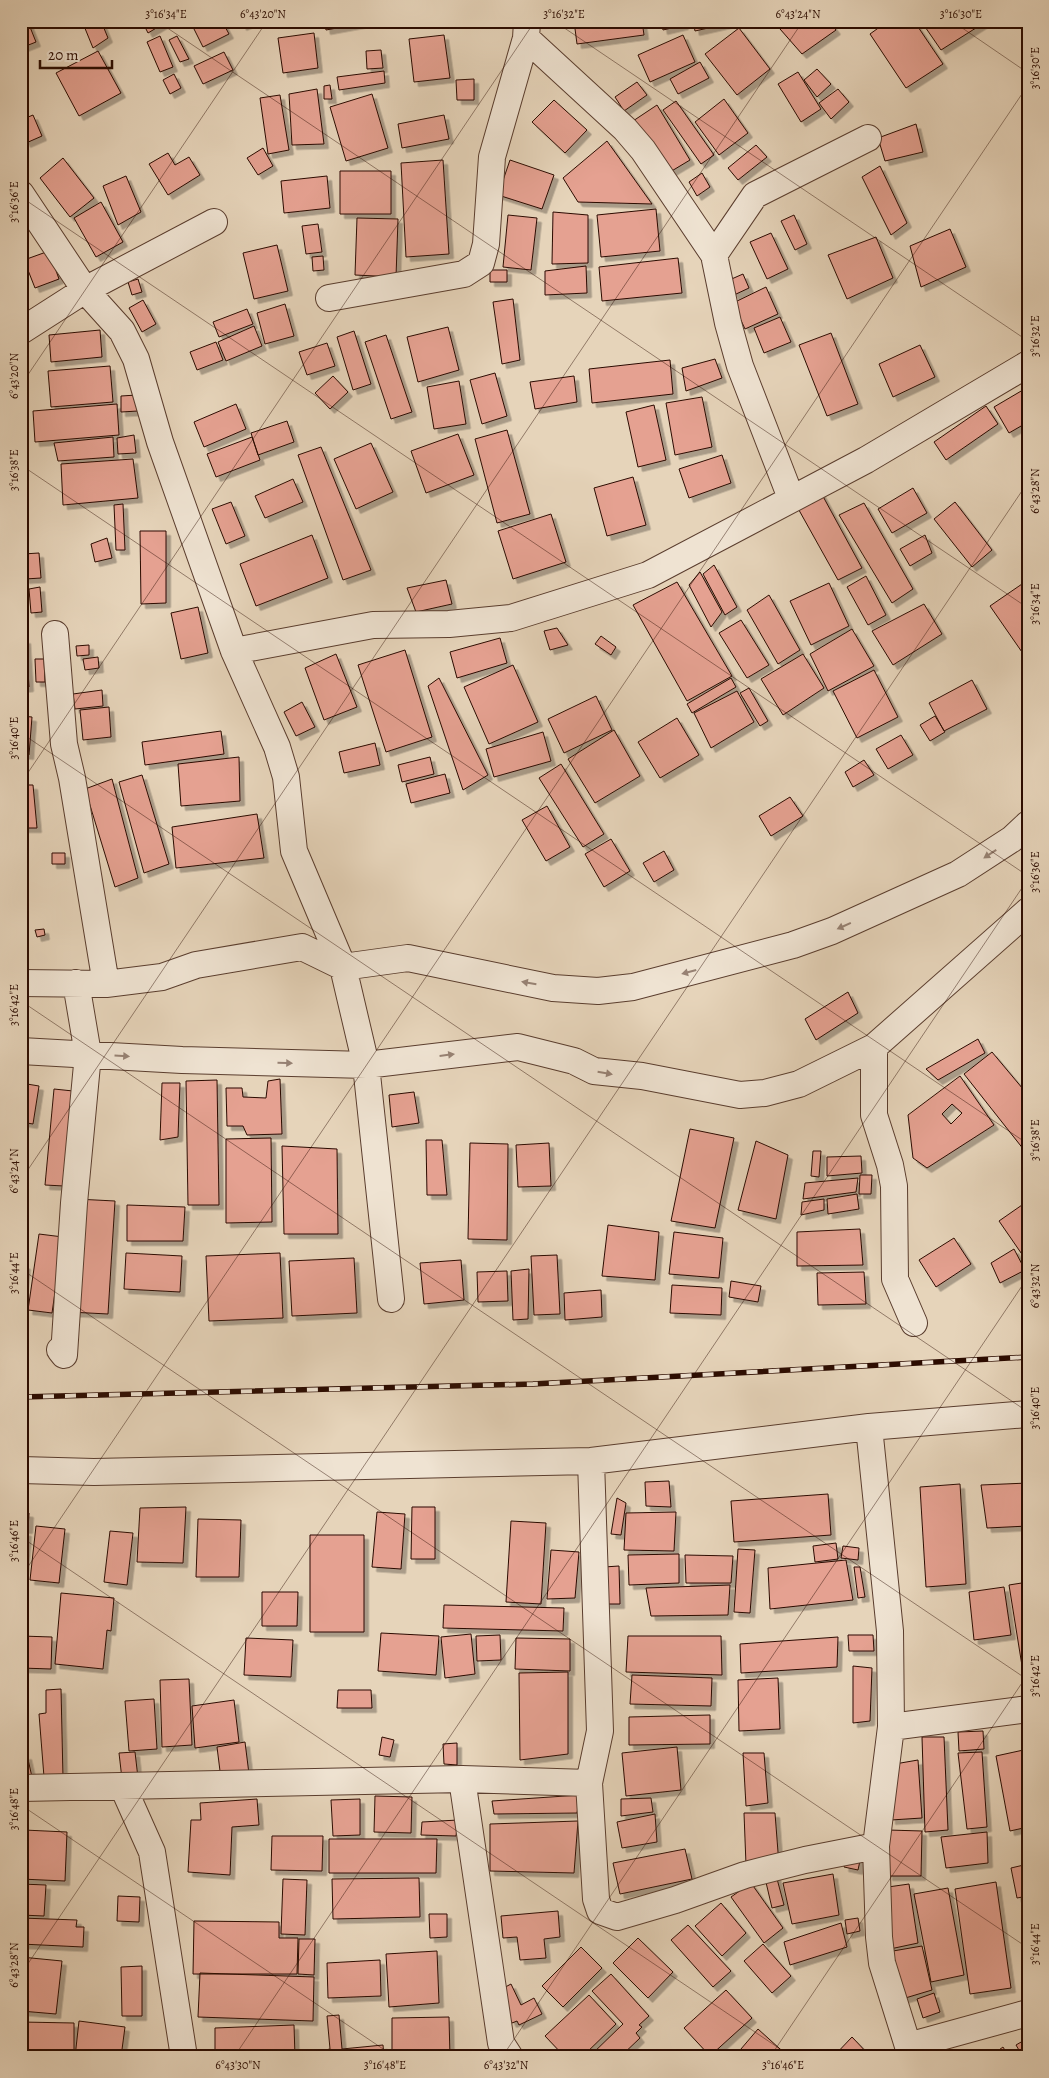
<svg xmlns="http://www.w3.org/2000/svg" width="1049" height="2078" viewBox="0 0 1049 2078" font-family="Alegreya,serif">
<defs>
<filter id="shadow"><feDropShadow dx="4.5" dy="4.5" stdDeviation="0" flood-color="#0004"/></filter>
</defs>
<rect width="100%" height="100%" fill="#e6d4ba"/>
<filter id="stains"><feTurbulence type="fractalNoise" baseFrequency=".004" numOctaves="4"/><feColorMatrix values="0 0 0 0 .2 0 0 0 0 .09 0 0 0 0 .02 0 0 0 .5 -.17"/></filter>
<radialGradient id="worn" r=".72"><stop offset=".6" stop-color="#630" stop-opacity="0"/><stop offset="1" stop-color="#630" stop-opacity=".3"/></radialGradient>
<path fill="#e5a191" stroke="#2b0b00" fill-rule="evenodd" filter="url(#shadow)" d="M82 21H101L108 38 93 48Z
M142 21H168L148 33Z
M190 21H222L229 34 203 47Z
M241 21H254L242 26Z
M324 21H375L326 30Z
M574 21H642L644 35 577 44Z
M661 21H683L684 25 663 30Z
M693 21H739L695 31Z
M773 21H829L836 30 802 54Z
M888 21H914L943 64 906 88 870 34Z
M921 21H987L941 50Z
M28 22 36 42 21 48V25Z
M739 28 770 69 737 95 705 54Z
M314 33 318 68 283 73 278 38Z
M444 35 450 78 414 82 409 39Z
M683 35 695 62 650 82 638 55Z
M160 36 173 67 160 72 147 42Z
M177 36 189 59 180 62 169 40Z
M381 50 383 68 367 69 366 51Z
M98 51 121 93 79 116 56 73Z
M224 52 233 70 203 84 194 66Z
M700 62 709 78 678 94 670 79Z
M817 69 831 84 817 97 804 80Z
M384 71 385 83 339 90 337 77Z
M798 72 821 109 801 122 778 84Z
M174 74 181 88 170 94 163 80Z
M474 79V100H457L456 80Z
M637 82 647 95 624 111 615 97Z
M330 85 332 99H324V86Z
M317 89 324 144 292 145 289 94Z
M838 89 849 102 831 119 819 103Z
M372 94 388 148 346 161 330 107Z
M280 95 289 150 268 154 260 98Z
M724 99 748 133 719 155 695 122Z
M554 100 587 130 565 153 532 122Z
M676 101 714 155 701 164 663 110Z
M657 105 690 160 670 172 633 121Z
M33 115 42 136 26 143 21 131V120Z
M444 115 449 139 402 148 398 124Z
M916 124 923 152 885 161 878 138Z
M607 141 652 204 578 202 563 178Z
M756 145 767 157 738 180 728 168Z
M263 148 273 166 258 175 247 158Z
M168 153 175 165 189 157 200 175 168 195 149 164Z
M63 158 94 198 70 217 40 178Z
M443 160 449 254 406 257 401 163Z
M510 160 554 175 542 209 498 195Z
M880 166 907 223 891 235 862 177Z
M340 171H391V214H340Z
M702 173 710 187 697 196 689 182Z
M126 176 141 212 118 225 103 186Z
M327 176 330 208 284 213 281 181Z
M101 202 123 242 96 257 74 218Z
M656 209 660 251 601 257 597 215Z
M553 212 588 215V263L552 264Z
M508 215 537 218 531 270 503 267Z
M794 215 807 244 795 250 781 221Z
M357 218 398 219 396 277 355 275Z
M318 224 322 252 306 254 302 226Z
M950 229 966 267 921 287 910 246Z
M771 233 788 269 767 279 750 242Z
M876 237 893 278 847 299 828 255Z
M277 245 288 291 254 299 243 253Z
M49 251 59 279 35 288 24 260Z
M323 256 324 270 313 271 312 257Z
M678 258 682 293 602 301 599 267Z
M586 266 587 293 545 295V271Z
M490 270H507V282H490Z
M743 274 749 288 734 295 727 281Z
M138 279 142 292 132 295 128 282Z
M766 287 778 314 745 329 733 303Z
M513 299 520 360 502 364 493 302Z
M143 300 156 324 142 332 129 308Z
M285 304 294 336 265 344 257 313Z
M247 309 253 324 219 337 213 322Z
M780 317 791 342 764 353 754 328Z
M254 326 262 346 226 361 218 342Z
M448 327 459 370 418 382 407 337Z
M100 330 102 357 51 362 49 335Z
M354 331 371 384 353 390 337 337Z
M831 333 858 404 827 416 799 345Z
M386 335 412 412 391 419 365 342Z
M216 342 223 360 197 370 190 352Z
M327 343 335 366 307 375 299 352Z
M920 345 935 377 893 397 879 364Z
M715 359 722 378 686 391 682 368Z
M670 360 673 394 592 403 589 369Z
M110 366 113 402 51 407 48 371Z
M495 373 507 416 482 424 470 380Z
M333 376 348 392 330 409 315 393Z
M574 376 577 402 535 409 530 382Z
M459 381 466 424 434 429 427 387Z
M1028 387V422L1009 433 994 407Z
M137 395 138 411 121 412V396Z
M702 397 712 447 675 455 666 403Z
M117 404 119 435 35 442 33 411Z
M236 404 246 429 204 447 194 422Z
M654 405 666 460 638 467 626 412Z
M986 406 998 424 946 460 934 442Z
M287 421 294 442 258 455 251 433Z
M507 430 530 514 497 523 475 439Z
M458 434 474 475 426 493 411 451Z
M134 435 136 453 118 454 117 438Z
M113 437 114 457 58 461 54 443Z
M252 437 260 460 216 477 207 454Z
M371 443 393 492 356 509 334 459Z
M321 447 371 570 343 580 298 455Z
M722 455 731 483 689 498 679 469Z
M133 459 138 498 63 505 61 464Z
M633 477 646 525 607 536 594 488Z
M293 479 303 502 265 518 255 496Z
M913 488 927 513 892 533 878 509Z
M819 489 862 568 838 580 795 503Z
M231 502 245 536 226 544 212 509Z
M955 502 992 550 972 567 934 519Z
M864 503 913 589 892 603 839 515Z
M123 504 125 550H116L114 505Z
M551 514 566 562 513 579 498 531Z
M140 531H166V603L141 604Z
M312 535 328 578 256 606 240 564Z
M925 535 932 553 910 566 900 549Z
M107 538 112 558 95 562 91 544Z
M39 553 41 578 25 579 23 554Z
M714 565 737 607 725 615 703 574Z
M700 572 722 612 711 627 689 585Z
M866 576 886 615 868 625 847 587Z
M446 580 452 604 416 612 407 588Z
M677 582 732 676 687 701 633 605Z
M829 583 849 626 811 645 790 601Z
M1022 584 1028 592V652L1024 655 990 606Z
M40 587 42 612 31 613 29 589Z
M769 595 800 650 778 664 747 610Z
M924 604 942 634 893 665 872 631Z
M198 607 208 653 181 659 171 613Z
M741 620 769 665 747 678 719 633Z
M557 628 568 645 550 650 544 631Z
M852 629 874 666 828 691 810 654Z
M601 636 616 647 611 655 595 644Z
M500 638 507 663 457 678 450 652Z
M26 639 29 687 21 688V640Z
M89 645V655L77 656 76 646Z
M405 650 432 737 386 752 358 665Z
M336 654 357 707 324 720 305 668Z
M803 654 824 688 783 715 761 679Z
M98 657 99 668 85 670 83 659Z
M35 659H44L45 682H36Z
M513 665 538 722 489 744 464 687Z
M874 670 898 717 857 738 833 691Z
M439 678 488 775 463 790 428 686Z
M731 678 736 687 692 713 687 704Z
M972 680 987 709 944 731 929 703Z
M749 688 768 721 760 726 740 693Z
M102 690 103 706 75 709 73 694Z
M737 691 754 722 711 748 694 713Z
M596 696 612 730 564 753 548 719Z
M302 702 315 727 296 736 284 712Z
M109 707 111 737 83 740 80 710Z
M21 716 32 717 29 755 21 754Z
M935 716 945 732 930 741 920 725Z
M677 718 699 755 660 778 638 742Z
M614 730 640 776 595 803 568 759Z
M221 731 224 754 145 765 142 742Z
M543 732 551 761 494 777 486 749Z
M901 735 913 755 888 769 876 749Z
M375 743 380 765 344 773 339 752Z
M239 757 240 801 181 806 178 764Z
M430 757 434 774 402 782 398 765Z
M864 760 874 775 853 787 845 772Z
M561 764 604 834 583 847 539 778Z
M445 774 450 793 411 803 406 784Z
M142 775 169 864 144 873 119 782Z
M112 779 138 878 115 887 85 789Z
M21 785H33L37 828H21Z
M790 797 803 816 771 836 759 816Z
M547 806 570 847 546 861 522 820Z
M257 814 264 858 176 868 172 827Z
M611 839 630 871 604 887 585 854Z
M664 851 674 870 654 882 643 863Z
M52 853H65V864H52Z
M44 929 45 935 37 937 35 930Z
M848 992 858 1013 816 1040 805 1019Z
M978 1039 985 1053 938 1080 926 1069Z
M992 1052 1028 1095V1155L964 1074Z
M960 1076 994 1125 927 1168 913 1158 908 1115ZM952 1104 962 1113 951 1124 942 1114Z
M280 1079 282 1134 247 1135 243 1126H227L226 1088H242L243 1097 266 1098 268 1081Z
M217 1080 219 1205H188L186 1081Z
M21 1083 39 1086 33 1124 21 1122Z
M162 1083H180L178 1137 160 1140Z
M54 1089 73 1091 64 1186 45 1185Z
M414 1092 419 1123 392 1127 389 1095Z
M690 1129 734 1138 715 1228 671 1221Z
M271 1138 272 1222 226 1223V1139Z
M426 1140H442L447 1195H427Z
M756 1141 788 1155 776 1219 738 1210Z
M470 1143 508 1144 507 1240 468 1239Z
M549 1143 551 1186 518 1187 516 1145Z
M282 1146 337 1149 338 1234H284Z
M813 1151H821L819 1177 811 1176Z
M861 1156 862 1173 827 1176V1157Z
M860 1175H872L871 1194H859Z
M858 1178 856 1192 803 1199 805 1183Z
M857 1194 859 1209 828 1214 827 1199Z
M76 1199 115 1201 108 1314 69 1312Z
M824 1199V1210L801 1215 802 1202Z
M127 1205 185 1207 183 1241H127Z
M1022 1205 1028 1213V1263L999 1221Z
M608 1225 659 1232 655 1280 602 1276Z
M860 1229 863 1265 797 1266V1232Z
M674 1232 723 1238 719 1278 669 1274Z
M39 1234 63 1237 52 1313 28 1310Z
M954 1238 971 1264 936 1287 919 1260Z
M1014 1249 1025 1270 1000 1283 991 1263Z
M126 1253 182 1256 180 1292 124 1289Z
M280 1253 283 1318 209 1321 206 1256Z
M557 1255 560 1314 534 1315 531 1256Z
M354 1258 357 1313 292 1316 289 1261Z
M461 1260 464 1300 424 1304 420 1263Z
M21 1264 26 1265 21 1304Z
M529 1269 528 1319 513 1320 511 1271Z
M507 1271 508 1301 478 1302 477 1272Z
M864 1272 866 1304 818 1305 817 1273Z
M731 1281 761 1286 758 1302 729 1297Z
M672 1285 722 1288 721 1315 670 1313Z
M601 1290 602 1317 565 1320 564 1293Z
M669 1481 671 1507 646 1506 645 1482Z
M1028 1483V1526L987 1528 981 1485Z
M960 1484 966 1584 926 1587 920 1487Z
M828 1494 831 1535 734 1542 731 1501Z
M617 1498 626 1503 621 1535 611 1534Z
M186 1507 183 1563 137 1562 140 1508Z
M412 1507H435V1559H411Z
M21 1512 29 1513 28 1529H21Z
M377 1512 405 1514 401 1569 372 1567Z
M676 1512 674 1551 624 1550 626 1513Z
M198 1519 241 1520 239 1577H196Z
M511 1521 546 1523 541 1604 506 1602Z
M36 1526 65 1529 59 1583 30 1580Z
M21 1531 27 1532 21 1605Z
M110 1531 133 1533 127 1585 104 1582Z
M310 1535H364V1632H310Z
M836 1543 838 1559 815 1562 813 1546Z
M843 1546 859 1548 858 1560 841 1558Z
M738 1549 755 1550 750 1613 734 1612Z
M551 1550 579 1552 575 1598 547 1599Z
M679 1554V1583L629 1585 628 1555Z
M685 1555 733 1556 731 1583H686Z
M846 1560 853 1600 770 1609 768 1568Z
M619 1566 620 1604H605L604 1567Z
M854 1567H860L865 1597 858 1598Z
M1028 1582V1672H1023L1009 1585Z
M730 1585 728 1615 651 1616 646 1588Z
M1004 1587 1011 1635 974 1640 969 1592Z
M262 1592H298L297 1626H262Z
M61 1593 114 1598 111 1631 107 1630 103 1669 55 1664Z
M444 1605 564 1608 563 1631 443 1628Z
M381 1633 439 1636 436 1675 378 1671Z
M471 1634 475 1674 445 1678 441 1637Z
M500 1635 501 1660 477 1661 476 1636Z
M848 1635H873L874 1651H849Z
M21 1636 52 1637 51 1669 21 1668Z
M628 1636H721L722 1675 626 1672Z
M838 1637 837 1667 741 1673 740 1644Z
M246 1638 293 1640 291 1677 244 1675Z
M516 1638 570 1639V1671L515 1669Z
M853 1666 872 1668 870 1721 853 1723Z
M568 1672V1754L520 1760 519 1673Z
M632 1675 712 1678 711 1706 630 1704Z
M778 1678 780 1729 739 1731 738 1680Z
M189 1679 192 1745 162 1747 160 1680Z
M61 1689 63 1778 44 1777 39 1714 46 1713V1690Z
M338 1690H371L372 1708H337Z
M154 1699 157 1749 129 1751 125 1701Z
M234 1700 239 1742 195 1748 192 1706Z
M710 1715V1744L629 1745V1717Z
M983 1731 984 1749 959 1751 958 1732Z
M382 1737 394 1740 390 1757 379 1755Z
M922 1737H944L948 1830 925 1832Z
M245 1742 249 1774 220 1771 217 1747Z
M457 1743V1765L444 1764 443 1744Z
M677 1747 681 1790 626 1796 622 1753Z
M1028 1749V1827L1010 1831 996 1756Z
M135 1752 138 1778 122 1779 119 1753Z
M982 1752 987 1827 967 1829 958 1753Z
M743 1753H764L768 1803 746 1806Z
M27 1755 32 1777 23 1779 21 1756Z
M918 1760 922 1818 891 1820 889 1765Z
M580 1795 577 1813 494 1814 492 1801Z
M375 1796 412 1797 411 1833 374 1832Z
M651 1798 653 1812 621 1816V1799Z
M257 1799 259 1825 232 1827 230 1875 188 1872 191 1820H201L200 1803Z
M360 1799V1835L333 1836 331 1800Z
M744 1813H775L779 1865H746Z
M655 1814 657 1842 622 1848 617 1822Z
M458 1820 456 1836 421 1835 422 1822Z
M578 1821 574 1873 490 1871V1824Z
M24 1830 67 1832 65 1881 21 1879Z
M888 1830 922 1831 921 1876H888Z
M987 1832 988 1863 946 1868 941 1837Z
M272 1836H323L322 1871 271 1870Z
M329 1839H437L436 1873H329Z
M685 1849 692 1879 620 1894 613 1863Z
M847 1853 861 1856 858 1870 844 1867Z
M1028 1864V1896L1017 1898 1011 1868Z
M833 1874 839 1915 792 1924 783 1883Z
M776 1875 784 1905 772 1908 765 1878Z
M419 1878 420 1917 333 1919 332 1879Z
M283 1879 307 1880 305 1935 281 1934Z
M996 1882 1011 1988 970 1994 955 1889Z
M751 1883 783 1928 764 1943 731 1897Z
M21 1884 46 1885 44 1916 21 1915Z
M909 1884 918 1943 890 1949 881 1888Z
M948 1888 964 1975 931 1982 914 1894Z
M118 1896 140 1897 139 1922 117 1921Z
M721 1903 746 1933 722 1956 695 1926Z
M558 1911 560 1937 544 1939 546 1958 520 1960 517 1937 503 1938 501 1916Z
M429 1914H447V1937L430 1938Z
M21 1918 77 1920 76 1927H84L83 1947 21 1944Z
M858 1918 860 1931 847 1934 845 1920Z
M194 1921 279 1922V1938H298L297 1974H193Z
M841 1923 847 1947 790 1965 784 1942Z
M688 1925 731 1971 713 1987 671 1940Z
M638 1938 673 1972 648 1998 613 1963Z
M299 1939H315L314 1975 298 1974Z
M763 1944 791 1976 772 1993 744 1961Z
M922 1946 932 1990 902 1999 893 1951Z
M581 1947 602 1968 563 2007 542 1986Z
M437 1951 439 2003 389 2007 386 1954Z
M21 1957 62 1961 56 2014 21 2011Z
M380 1960 381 1996 328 1998 327 1963Z
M142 1966V2016H122L121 1967Z
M200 1973 314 1977 313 2021 198 2017Z
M611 1974 649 2016 639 2025 642 2027 636 2033 640 2038 620 2057H589L623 2024 592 1991Z
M511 1984 521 2005 534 1998 542 2014 519 2025 517 2021 512 2023 496 1992Z
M726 1990 752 2018 710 2056 684 2028Z
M934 1993 940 2012 923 2018 917 1999Z
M589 1995 616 2024 582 2057H565L545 2036Z
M339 2015 342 2049 383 2045 384 2057H325V2050L330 2049 327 2016Z
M449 2017 450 2057H392V2018Z
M79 2021 125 2027 121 2057H75Z
M21 2022 74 2023V2057H21Z
M294 2025 295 2057H215V2028Z
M758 2029 780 2049 778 2051 785 2057 735 2056Z
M852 2037 871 2057H833Z
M1028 2038V2057H1023L1016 2045Z
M1003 2047 1009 2057H989Z"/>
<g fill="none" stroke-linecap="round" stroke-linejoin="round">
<defs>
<path id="minor" d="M526 38 625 129 643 150 714 255 728 323 740 366 791 498
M21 194 85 290 122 331 136 359 160 442 234 651 277 747 286 777 294 851 343 967 366 1065 391 1299
M714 255 755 195 868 138
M329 298 464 274 481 263 486 244 492 157 526 38 527 22
M21 331 85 290 214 222
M55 634 64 744 72 778 106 984
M234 651 373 625 449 624 511 618 648 575 866 460 1028 364
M21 983 106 984 162 977 196 965 302 947 343 967 408 958 553 988 598 991 633 987 793 945 832 931 958 874 1012 839 1028 824
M874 1047V1115L890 1165 894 1186 895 1279 914 1323 913 1321
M21 1051 182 1060 366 1065 518 1047 574 1061 594 1071 642 1076 740 1095 765 1093 799 1084 874 1047 1028 911
M60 1350 64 1355 74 1203 88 1054 76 983
M869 1427 890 1631 891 1727 876 1846 879 1937 882 1963 908 2046 924 2057
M591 1461 600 1731 589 1783 596 1899 600 1911 617 1917 675 1900 745 1875 805 1860 876 1846
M21 1470 94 1472 591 1461 869 1427 1028 1414
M891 1727 1028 1709
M462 1779 501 2043 510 2057
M123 1787 152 1852 184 2057
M21 1788 462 1779 589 1783
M908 2046 1028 2013"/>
</defs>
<use href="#minor" stroke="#5a3d2e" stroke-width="28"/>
<use href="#minor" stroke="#efe3d2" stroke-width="26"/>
<defs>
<path id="rail" d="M21 1397 533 1384 1028 1357"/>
</defs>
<use href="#rail" stroke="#2b0b00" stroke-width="5.5"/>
<use href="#rail" stroke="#efe3d2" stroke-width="4" stroke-dasharray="11" stroke-linecap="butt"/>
</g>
<defs><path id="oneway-solid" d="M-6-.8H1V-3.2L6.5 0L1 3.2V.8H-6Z" transform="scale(1.25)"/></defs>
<g fill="#978274">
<use href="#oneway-solid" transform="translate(990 854) rotate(147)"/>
<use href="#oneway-solid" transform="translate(844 926) rotate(156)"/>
<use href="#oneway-solid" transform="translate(689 972) rotate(165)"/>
<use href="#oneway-solid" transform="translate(529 983) rotate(-170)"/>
<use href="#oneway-solid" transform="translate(447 1055) rotate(-7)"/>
<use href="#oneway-solid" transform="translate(122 1056) rotate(4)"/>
<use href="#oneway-solid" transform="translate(285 1063) rotate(1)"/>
<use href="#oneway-solid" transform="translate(605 1073) rotate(10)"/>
</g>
<path fill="none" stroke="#2b0b00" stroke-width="1" stroke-opacity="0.45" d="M157 21 1028 608M554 21 1028 341M952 21 1028 73M21 197 1028 876M21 385 267 21M21 465 1028 1144M21 733 1028 1412M21 783 535 21M21 1001 1028 1680M21 1180 803 21M21 1269 1028 1948M21 1537 792 2057M21 1577 1028 85M21 1805 395 2057M21 1974 1028 482M234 2057 1028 879M502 2057 1028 1277M770 2057 1028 1674"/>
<rect width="1049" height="2078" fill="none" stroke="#e6d4ba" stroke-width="55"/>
<path d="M40 60v8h72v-8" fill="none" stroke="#2b0b00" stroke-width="2.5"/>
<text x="48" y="60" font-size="15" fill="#2b0b00" stroke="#efe3d2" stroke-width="4" paint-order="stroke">20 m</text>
<rect x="28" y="28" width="994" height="2022" fill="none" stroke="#2b0b00" stroke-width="2"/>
<g font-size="12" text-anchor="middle" fill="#2b0b00">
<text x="166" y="18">3°16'34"E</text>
<text x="263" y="18">6°43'20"N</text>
<text x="564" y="18">3°16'32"E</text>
<text x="798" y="18">6°43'24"N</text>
<text x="961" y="18">3°16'30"E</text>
<text transform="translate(1035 68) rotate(-90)" y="4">3°16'30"E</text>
<text transform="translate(14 202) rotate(-90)" y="4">3°16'36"E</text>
<text transform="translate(1035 336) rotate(-90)" y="4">3°16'32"E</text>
<text transform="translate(14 376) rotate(-90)" y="4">6°43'20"N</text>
<text transform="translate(14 470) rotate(-90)" y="4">3°16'38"E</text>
<text transform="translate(1035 491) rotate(-90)" y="4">6°43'28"N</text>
<text transform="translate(1035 604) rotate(-90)" y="4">3°16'34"E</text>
<text transform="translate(14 738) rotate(-90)" y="4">3°16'40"E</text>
<text transform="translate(1035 872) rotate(-90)" y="4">3°16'36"E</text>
<text transform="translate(14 1005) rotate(-90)" y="4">3°16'42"E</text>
<text transform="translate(1035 1140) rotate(-90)" y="4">3°16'38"E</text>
<text transform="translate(14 1171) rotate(-90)" y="4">6°43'24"N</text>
<text transform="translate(14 1273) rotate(-90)" y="4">3°16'44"E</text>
<text transform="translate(1035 1286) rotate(-90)" y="4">6°43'32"N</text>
<text transform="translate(1035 1408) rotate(-90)" y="4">3°16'40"E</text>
<text transform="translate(14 1541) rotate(-90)" y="4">3°16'46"E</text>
<text transform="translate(1035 1676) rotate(-90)" y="4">3°16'42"E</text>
<text transform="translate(14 1809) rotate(-90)" y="4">3°16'48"E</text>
<text transform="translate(1035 1944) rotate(-90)" y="4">3°16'44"E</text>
<text transform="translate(14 1965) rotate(-90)" y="4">6°43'28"N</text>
<text x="238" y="2069">6°43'30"N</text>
<text x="385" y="2069">3°16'48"E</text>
<text x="506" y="2069">6°43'32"N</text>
<text x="783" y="2069">3°16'46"E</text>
</g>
<rect width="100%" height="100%" filter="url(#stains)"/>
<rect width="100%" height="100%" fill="url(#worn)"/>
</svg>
